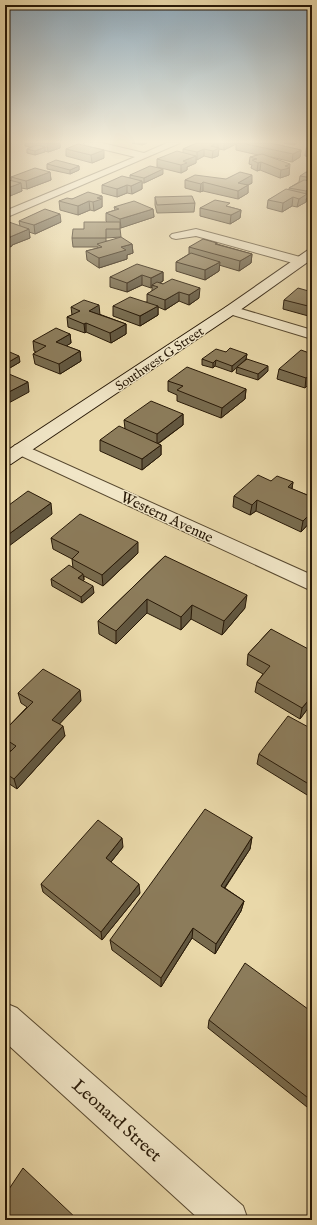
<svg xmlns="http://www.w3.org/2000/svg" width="317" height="1225" viewBox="0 0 317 1225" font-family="'IM FELL English',serif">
<rect width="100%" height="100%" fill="#e9d8a9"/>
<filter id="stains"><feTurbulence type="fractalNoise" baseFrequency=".005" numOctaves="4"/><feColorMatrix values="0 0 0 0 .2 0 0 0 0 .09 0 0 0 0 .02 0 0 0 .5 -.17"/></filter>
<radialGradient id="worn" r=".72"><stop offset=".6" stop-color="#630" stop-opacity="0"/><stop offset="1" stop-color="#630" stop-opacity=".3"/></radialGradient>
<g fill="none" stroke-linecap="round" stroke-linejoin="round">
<defs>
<path id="minor" d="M5 143H11L5 147Z
M84 143H102L144 153 167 143H180L5 218V211L135 157 85 145Z
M196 229 304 258 306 261 304 264 300 265 196 236 176 239 172 238 170 236 172 234Z
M21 444 312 575V591L15 453 12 449 15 445Z
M5 1003 17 1008 243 1206 248 1220H200L5 1042Z"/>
<path id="tertiary" d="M231 306 312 330V339L226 313 224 310 226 307Z"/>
<path id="secondary" d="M312 249V259L236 313 11 464 5 465V452L226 307 308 250Z"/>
</defs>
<use href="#minor" stroke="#584930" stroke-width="2"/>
<use href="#tertiary" stroke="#584930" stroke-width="2"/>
<use href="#secondary" stroke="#281907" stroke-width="2"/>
<use href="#minor" fill="#f1e6c7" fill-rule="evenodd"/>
<use href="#tertiary" fill="#f1e6c7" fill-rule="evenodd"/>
<use href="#secondary" fill="#f1e6c7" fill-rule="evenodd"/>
</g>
<path fill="#786b4e" stroke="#281907" d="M25 143H60V148L48 152 45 151 35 155 27 153V149L30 147 25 146Z
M132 143H147L142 145Z
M197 143H270L301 150 300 157 292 162 271 157 289 167V175L280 178 260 170 257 171 251 168 252 165 249 164 250 157 258 155 236 150V144L224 150 219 149 218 156 212 158 204 156 196 160V163L187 167V170L181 173 157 167V159L183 153V149Z
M284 143H297L294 145Z
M312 145V157L305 156 306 148Z
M66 149 104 158 92 163 66 156Z
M47 164 79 166V170L70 174 47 169Z
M50 172 51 180 27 189 21 188 22 191 5 198V179L12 181 11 177Z
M312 173V197L311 196 306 199V202L297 207 292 206 282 212 267 208 268 200 289 190V188L299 182 300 176Z
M163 174 144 183H142V189L132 194 127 193 117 197 102 193V185L130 178V175Z
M185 180 252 183 248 185V193L238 199 203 191 200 192 185 188Z
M102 196V207L94 211 90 210 78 215 60 210 59 201 72 199Z
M155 197 195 203 194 212 157 213 155 205Z
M114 207 153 209 154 217 120 228 121 237 106 238V241L132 244 133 253 127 255V259L99 268 87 260 86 251 98 248V247H73L72 238 84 229 107 222 106 221V213L115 210Z
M230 207 241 210 240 218 230 224 200 216V208Z
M19 221 61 222 35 234 29 232 30 238 12 245V246L5 249 20 226Z
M217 243V244L252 254 251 263 239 271 219 265V271L205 280 176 271V262L189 254V247Z
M163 272V281L160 283 199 298 189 305 179 301 165 310 158 307V315L140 326 113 316V306L147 302V294L152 291V287L151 288 142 285 127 292 110 287V277Z
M312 292V317L283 309 284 300Z
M71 307 99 314 126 324V334L111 343 86 332 85 333 68 327 67 317 72 315Z
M70 334 71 343 66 346 80 351 81 361 60 374 35 364 33 354 36 352 34 351 33 341Z
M5 350 20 362 8 369 5 367Z
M226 352 247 354 246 359 268 371 258 380 236 373 237 367 232 372 215 366 213 368 202 365V359Z
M312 354V381L305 388 277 379 279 369Z
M168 381 246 389 245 399 221 418 177 401V395L168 391Z
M183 414V425L158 444 161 445V455L142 470 100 451V440L125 429 124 420Z
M271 481 293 482 292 489 312 497V520L301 532 256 511 250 515 233 507 234 496Z
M51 538 138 553 103 586 84 576V580L83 581 94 593 82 603 52 586 51 579 73 568 72 559 53 549Z
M165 556 245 608 222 635 191 619 181 630 147 613 116 644 99 634 98 621Z
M271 629 312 703 300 719 255 692 257 682 263 674 247 665 248 654Z
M18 693 81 701 59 724 65 736 17 789 5 781V757L11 751 5 747V730L27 707 21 703Z
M312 729V798L257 764 259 754Z
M252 837 250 849 225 888 244 901 241 911 215 954 192 938 161 987 112 950 110 940Z
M123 847 111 862 140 893 102 940 43 892 41 884Z
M312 1012V1111L208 1028 209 1020Z"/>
<path fill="#625740" stroke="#281907" d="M50 143H60V148L48 152 47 145Z
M142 143H147L142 145Z
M217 143H218V148H219L218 156 212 158 213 151 211 146Z
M224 143H236V144L224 150Z
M45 147V152L35 155V151Z
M204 149V156L197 160V152Z
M104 150V158L92 163 91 155Z
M301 150 300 157 292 162 293 154Z
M196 156V163L187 167V170L181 173V165L183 161Z
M261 162 260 170 257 171 258 163Z
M290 164 289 175 280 178 281 170 285 166Z
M79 166V170L70 174V170Z
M163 169V174L144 183V178Z
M50 172 51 180 27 189 26 181Z
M252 175V183L237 191 238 183Z
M142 181V189L132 194 131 186Z
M203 182V191L200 192 201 184Z
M21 183 22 191 5 198V189Z
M127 185V193L117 197V189Z
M248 185V193L238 199V191Z
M312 188 311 196 306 199V202L297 207 299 199 306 194V191Z
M102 196V207L94 211 93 202 97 198Z
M293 197 292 206 282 212 283 203Z
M89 201 90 210 78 215V206Z
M153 209 154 217 121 228 120 219Z
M241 210 240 218 230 224 231 215Z
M60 214 61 222 35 234 34 225Z
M29 229 30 238 12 245V246L5 249V240L10 237Z
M132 244 133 253 127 255V259L99 268V258L121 247Z
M252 254 251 263 239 271 240 261Z
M220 262 219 271 205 280V270Z
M163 272V281L154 286 152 285V287L151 288V278Z
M142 275V285L127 292V283Z
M200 288 199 298 189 305V295Z
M179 292V301L165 310V300Z
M99 305 100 315 89 311Z
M158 306V315L140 326V316Z
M86 323V332L85 333 84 324Z
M126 324V334L111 343 110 333Z
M70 334 71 343 57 352 56 342Z
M80 351 81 361 60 374 59 364Z
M247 354 246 359 232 372V366Z
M19 356 20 362 8 369 7 363Z
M216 360 215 366 213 368V363Z
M268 366V371L258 380V374Z
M312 373V381L305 388 306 378Z
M28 382 29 392 5 405V394Z
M246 389 245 399 221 418 222 408Z
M183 414V425L157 444V434Z
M161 445V455L142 470V459Z
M293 482 291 493 288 487Z
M257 500 256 511 250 515 252 505Z
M51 503 52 514 5 549V537Z
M312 512V520L301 532 303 521Z
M138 542V553L103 586 102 575Z
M83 574 84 580 79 585 78 578Z
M93 586 94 593 82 603 81 597Z
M247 595 245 608 222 635 224 621Z
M147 599V613L116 644V631Z
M192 605 191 619 181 630V617Z
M80 690 81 701 54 730 52 720Z
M312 696V703L300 719 302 708Z
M63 726 65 736 17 789 14 779Z
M252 837 250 849 219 896 221 886Z
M122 838 123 847 107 867 106 858Z
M139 884 140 893 102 940 101 932Z
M244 901 241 911 215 954 216 944Z
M193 928 192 938 161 987V978Z"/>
<path fill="#8c7c5b" stroke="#281907" d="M197 143H217L211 146 219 148 213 151 204 149 197 152 183 149Z
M241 143H270L301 150 293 154Z
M78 144 104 150 91 155 66 149Z
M37 145 45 147 35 151 27 149Z
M312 145V149L306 148Z
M177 151 196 156 183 161 187 163 181 165 157 159Z
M262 154 290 164 285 166 290 168 281 170 261 162 258 163 252 160 257 159 250 157Z
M56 160 79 166 70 170 47 164Z
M150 166 163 169 144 178 130 175Z
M35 168 50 172 26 181 11 177Z
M240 172 252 175 238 183 248 185 238 191 203 182 201 184 185 180 195 175 226 179Z
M306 172 312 173V178L300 176Z
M122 176 142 181 131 186 127 185 117 189 102 185Z
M5 179 21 183 5 189Z
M304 180 312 181V188L306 191 289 188Z
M286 189 307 194 299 199 293 197 283 203 268 200Z
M88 192 102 196 97 198 102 199 93 202 89 201 78 206 59 201 67 198 72 199Z
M192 196 195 203 157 205 155 197Z
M215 200 230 203 226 206 241 210 231 215 200 208Z
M134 201 153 209 120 219 106 213 119 209 114 207Z
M45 209 60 214 34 225 19 221Z
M9 222 29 229 10 237H11L5 240V224Z
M84 222H120V229H106V238H72L73 229H84Z
M121 237 132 244 121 247 126 250 99 258 86 251 102 247 97 244Z
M203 239 217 243 215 244 252 254 240 261 189 247Z
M191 253 220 262 205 270 176 262Z
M137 264 163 272 151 278 142 275 127 283 110 277Z
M172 279 200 288 189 295 179 292 165 300 147 294 158 287 152 285 157 282 163 284Z
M298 288 312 292V307L284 300Z
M130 297 158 306 140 316 113 306Z
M84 300 99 305 89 311 126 324 110 333 86 323 84 324 67 317 80 311 71 307Z
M56 328 70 334 56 342 80 351 59 364 33 354 46 346 33 341Z
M230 348 247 354 232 366 216 360 213 363 202 359 216 349 226 352Z
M5 350 19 356 7 363 5 362Z
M301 350 312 354V373L306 378 279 369Z
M247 359 268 366 258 374 237 367Z
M187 367 246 389 222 408 177 390 183 386 168 381Z
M9 374 28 382 5 394V376Z
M151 401 183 414 157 434 124 420Z
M119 426 161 445 142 459 100 440Z
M258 475 271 481 277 476 293 482 288 487 312 497V512L303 521 257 500 252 505 234 496Z
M28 491 51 503 5 537V508Z
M80 514 138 542 102 575 72 559 79 552 51 538Z
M165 556 247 595 224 621 192 605 181 617 147 599 116 631 98 621Z
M69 565 83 574 78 578 93 586 81 597 51 579Z
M271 629 312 651V696L302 708 257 682 270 666 248 654Z
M43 669 80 690 52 720 63 726 14 779 5 773V757L16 746 5 739V730L33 702 18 693Z
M288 716 312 729V786L259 754Z
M205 809 252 837 221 886 244 901 216 944 193 928 161 978 110 940Z
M98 820 122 838 106 858 139 884 101 932 41 884Z
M245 963 312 1012V1101L209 1020Z
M23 1168 78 1220H5V1195Z"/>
<linearGradient id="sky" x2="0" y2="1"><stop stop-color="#8ea8b9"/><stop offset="0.45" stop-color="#f5edd8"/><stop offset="1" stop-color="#f5edd8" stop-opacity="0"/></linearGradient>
<rect width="317" height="315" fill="url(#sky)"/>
<g text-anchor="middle" stroke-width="3" stroke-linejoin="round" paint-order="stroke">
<g font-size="13" fill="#281907" stroke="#f1e6c7">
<text transform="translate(159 358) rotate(-34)" y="5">Southwest G Street</text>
</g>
<g font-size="15" fill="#281907" stroke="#f1e6c7">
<text transform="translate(167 517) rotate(25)" y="5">Western Avenue</text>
</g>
<g font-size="18" fill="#281907" stroke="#f1e6c7">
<text transform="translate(117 1120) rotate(42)" y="6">Leonard Street</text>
</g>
</g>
<rect width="317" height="1225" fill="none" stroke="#e9d8a9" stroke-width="20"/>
<rect x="6" y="6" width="305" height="1213" fill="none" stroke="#281907" stroke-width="2"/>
<rect x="10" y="10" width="297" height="1205" fill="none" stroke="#281907"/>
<rect width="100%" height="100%" filter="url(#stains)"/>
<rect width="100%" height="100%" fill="url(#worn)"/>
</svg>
